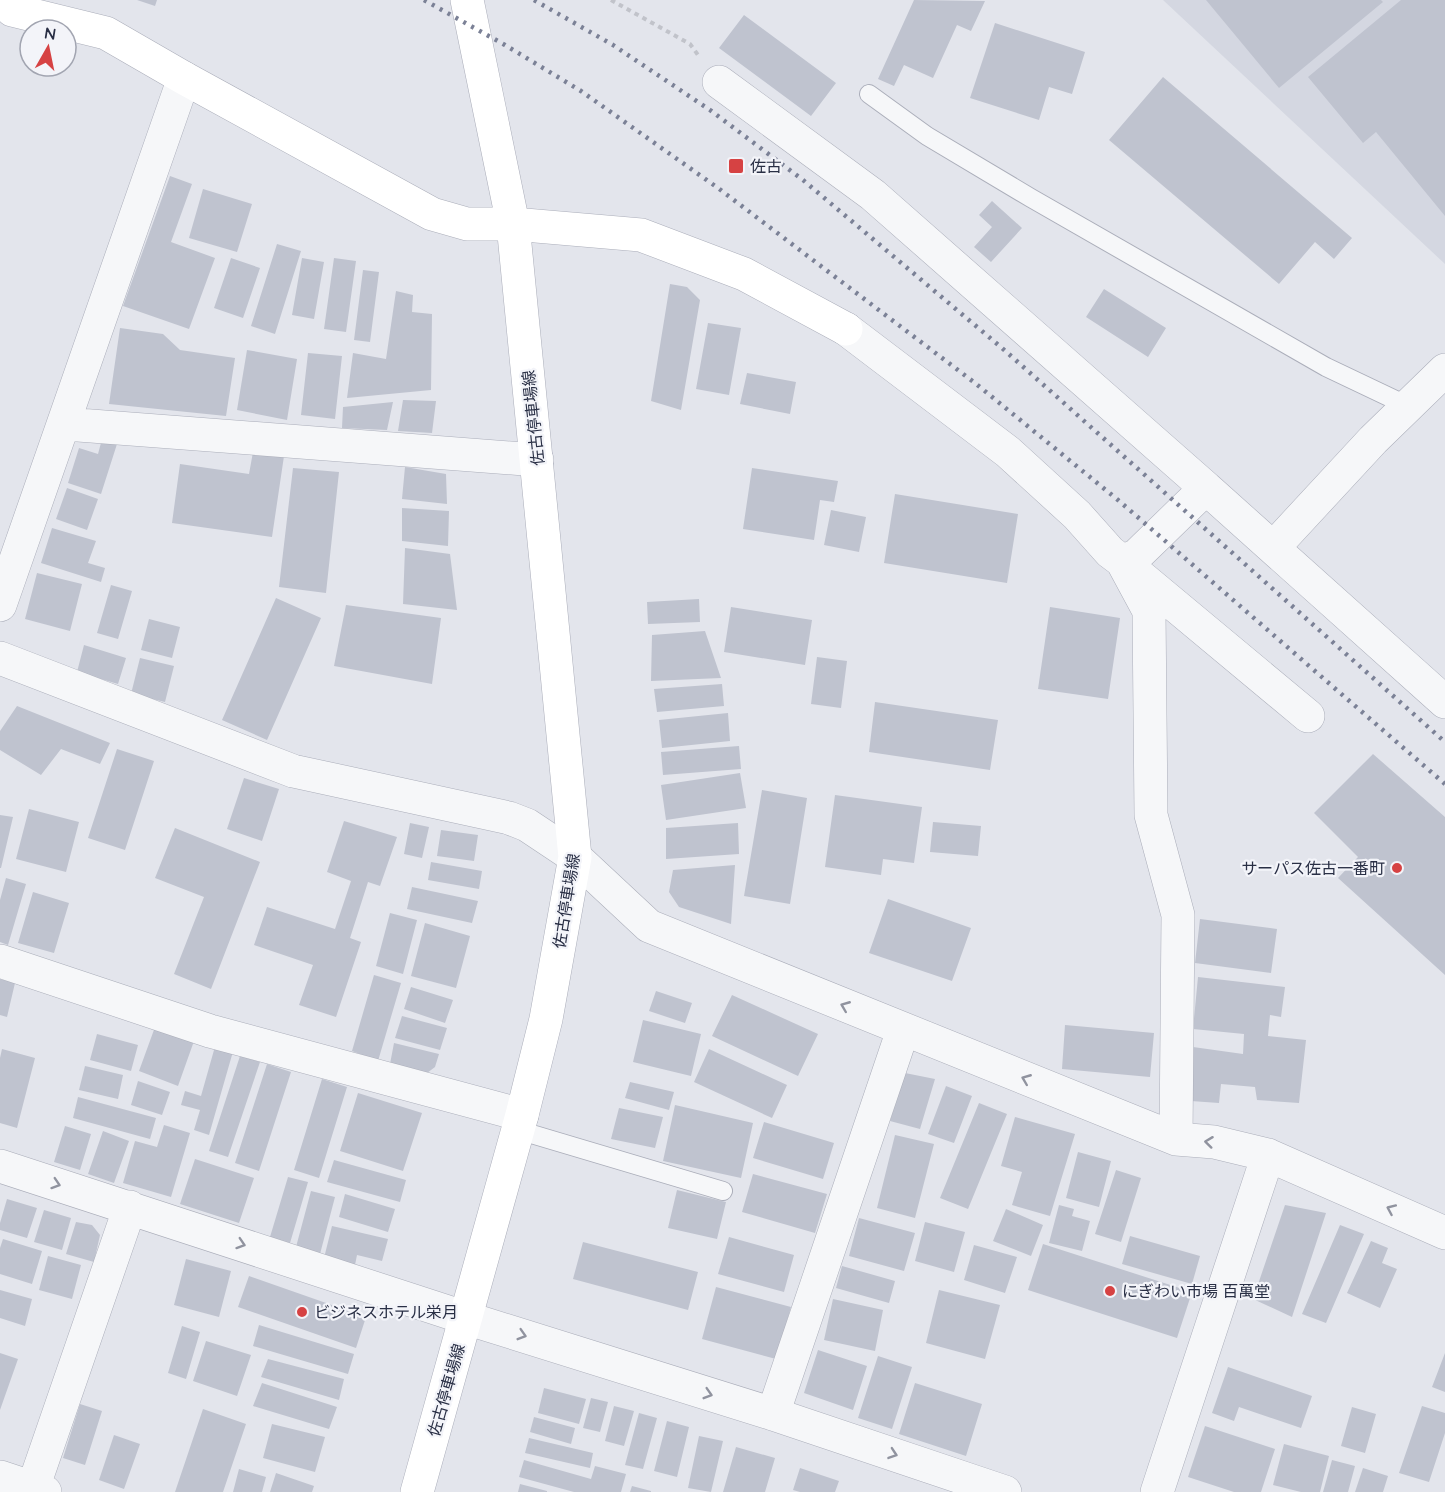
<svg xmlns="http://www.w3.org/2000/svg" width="1445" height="1492" viewBox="0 0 1445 1492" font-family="Quicksand,'Noto Sans JP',sans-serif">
<rect width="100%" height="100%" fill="#e3e5ec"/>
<path fill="#d4d7e1" d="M1163 0H1445V264Z"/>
<path fill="#bfc3cf" d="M137 0H157L155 6Z
M914 0 985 1 971 31 957 25 933 78 904 65 894 86 878 79Z
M1206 0H1381L1383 2 1279 88Z
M1401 0H1445V216L1376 132 1363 143 1308 77Z
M744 15 836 83 811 116 719 48Z
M995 23 1085 52 1072 94 1049 87 1039 120 970 98Z
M1163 77 1352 238 1334 259 1315 242 1279 284 1109 140Z
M170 176 192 184 171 242 215 258 189 329 123 306Z
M203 189 252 204 237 252 189 238Z
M992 201 1022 228 991 262 974 247 992 227 979 215Z
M277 244 301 251 275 334 251 326Z
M231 258 260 268 243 318 214 308Z
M302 258 324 262 314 319 292 315Z
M334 258 356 261 346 332 324 329Z
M363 270 379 272 370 342 354 340Z
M670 284 687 287 700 300 681 410 651 401Z
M1104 289 1166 328 1148 357 1086 317Z
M396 291 413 295 412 312 432 314 431 390 347 398 353 353 386 359Z
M708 323 741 328 729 395 696 389Z
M120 328 163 334 180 350 235 358 226 416 109 404Z
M247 350 297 359 287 420 237 410Z
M308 353 342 356 335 419 301 415Z
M747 373 796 382 790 414 740 404Z
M403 400 436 401 432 433 398 431Z
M393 402 387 430 342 428 343 407Z
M102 439 117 444 101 494 68 483 79 448 98 454Z
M253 452 284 456 272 537 172 523 180 464 249 474Z
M405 467 446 474 447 504 402 499Z
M293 468 339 472 326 593 279 587Z
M752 468 838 481 834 502 820 500 814 540 743 529Z
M67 488 98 499 87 530 56 519Z
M895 494 1018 514 1007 583 884 563Z
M402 508 449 511 448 546 402 541Z
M831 510 866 517 859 552 824 545Z
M52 528 96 541 88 563 105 568 101 582 41 563Z
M405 548 450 554 457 610 403 604Z
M37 573 82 584 70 631 25 619Z
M111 585 132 591 118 639 97 633Z
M276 598 321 618 267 740 222 720Z
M699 599 700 622 648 624 647 602Z
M346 605 441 618 432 684 334 666Z
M731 607 812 620 805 665 724 652Z
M1050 607 1120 618 1108 699 1038 689Z
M149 619 180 627 172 658 141 650Z
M705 631 721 678 651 681 652 635Z
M84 645 126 658 118 684 77 672Z
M817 657 847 661 841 708 811 704Z
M140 658 174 666 165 702 131 694Z
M722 684 724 706 657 712 654 689Z
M875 702 998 720 990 770 869 752Z
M17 706 110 743 100 764 61 749 41 775 0 750V731Z
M728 713 730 741 662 748 659 720Z
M739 746 741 769 663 775 661 752Z
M117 749 154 761 125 850 88 838Z
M1373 754 1445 817V975L1338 878 1358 857 1314 813Z
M740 773 746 808 666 820 661 785Z
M244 778 279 789 262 841 227 829Z
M762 790 807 798 790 904 744 896Z
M835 795 922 807 914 863 883 859 881 875 825 867Z
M29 809 79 822 66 872 16 859Z
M0 815 13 817 1 868H0Z
M344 821 397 837 380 886 368 882 350 938 361 942 336 1017 299 1005 313 965 254 945 267 907 335 929 351 881 327 872Z
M933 822 981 826 978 856 930 852Z
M410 823 429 827 422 858 404 854Z
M738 823 739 854 666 859V828Z
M175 828 260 862 211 989 174 974 204 897 155 878Z
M441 830 478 835 474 861 437 856Z
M431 862 482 871 479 889 428 880Z
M735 865 731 924 679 907 669 892 673 870Z
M6 878 26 884 8 945 0 942V900Z
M412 887 478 901 472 923 407 909Z
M33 892 69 903 54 953 18 943Z
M888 899 971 928 952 981 869 953Z
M390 913 417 920 403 974 376 966Z
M1200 919 1277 929 1271 973 1195 963Z
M425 923 470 936 456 988 411 976Z
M374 975 401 983 378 1061 352 1051Z
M1198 977 1285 987 1281 1017 1270 1015 1268 1036 1306 1040 1299 1103 1257 1100 1255 1087 1221 1084 1219 1103 1191 1101 1193 1047 1243 1054 1244 1034 1193 1029Z
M0 979 15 983 7 1017 0 1015Z
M411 987 453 1000 445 1023 404 1009Z
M656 991 692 1003 685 1023 649 1011Z
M732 995 818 1034 798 1076 712 1036Z
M402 1016 447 1028 440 1050 395 1038Z
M643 1020 701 1034 691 1076 633 1062Z
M1065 1025 1154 1033 1150 1077 1062 1069Z
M155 1027 194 1041 178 1086 139 1071Z
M97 1034 138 1045 131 1071 90 1060Z
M216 1043 234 1048 209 1135 194 1130 200 1110 181 1105 185 1091 201 1096Z
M394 1043 439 1054 435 1067 427 1073 390 1064Z
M2 1049 35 1058 17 1128 0 1123V1058Z
M709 1049 787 1085 772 1118 694 1082Z
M240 1056 260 1062 228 1157 209 1151Z
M267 1064 291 1072 259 1171 235 1163Z
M85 1066 123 1075 118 1099 79 1090Z
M905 1073 935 1079 920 1129 890 1121Z
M322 1079 347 1087 319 1178 294 1170Z
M138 1081 170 1092 162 1115 131 1105Z
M630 1082 674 1092 669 1110 625 1098Z
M946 1086 972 1096 954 1143 928 1134Z
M358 1093 422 1113 403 1171 340 1151Z
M78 1097 156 1118 150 1139 73 1118Z
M979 1103 1007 1114 968 1209 940 1198Z
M675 1105 753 1123 741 1178 663 1161Z
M619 1108 663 1117 655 1148 611 1139Z
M1015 1117 1075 1134 1050 1216 1012 1205 1022 1172 1001 1166Z
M764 1122 834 1143 823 1179 753 1158Z
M164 1125 190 1133 171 1197 123 1183 135 1141 157 1147Z
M65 1126 91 1134 80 1170 54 1162Z
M103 1131 129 1141 114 1183 88 1174Z
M895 1135 934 1144 915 1218 877 1208Z
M1078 1152 1111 1161 1099 1207 1066 1198Z
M195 1159 254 1178 239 1223 180 1204Z
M334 1160 406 1180 400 1202 327 1182Z
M1116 1170 1141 1178 1121 1242 1095 1234Z
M753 1174 827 1194 815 1233 742 1212Z
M288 1177 308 1182 290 1243 270 1237Z
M677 1190 726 1202 717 1239 668 1228Z
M311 1191 335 1197 320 1254 296 1247Z
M345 1194 395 1209 388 1232 339 1217Z
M7 1199 37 1208 27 1238 0 1230V1223Z
M1059 1205 1074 1209 1072 1216 1090 1221 1082 1251 1049 1243Z
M1285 1205 1326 1213 1292 1317 1253 1299Z
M1006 1209 1043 1225 1031 1256 993 1241Z
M44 1210 71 1218 62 1250 34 1242Z
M859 1218 915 1233 904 1271 849 1256Z
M76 1222 92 1225 100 1235 94 1262 66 1254Z
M925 1222 965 1232 954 1272 915 1261Z
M1340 1225 1364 1234 1326 1323 1302 1314Z
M332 1226 388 1239 382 1261 357 1255 355 1265 324 1258Z
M1130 1236 1200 1256 1192 1284 1122 1264Z
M729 1237 794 1255 784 1292 718 1274Z
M3 1239 42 1251 32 1284 0 1274V1248Z
M1371 1241 1388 1248 1382 1263 1397 1269 1380 1308 1347 1293Z
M583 1242 698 1272 688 1310 573 1279Z
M1043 1244 1192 1292 1177 1338 1028 1290Z
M974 1245 1017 1257 1005 1293 964 1280Z
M48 1256 81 1265 72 1299 39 1290Z
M186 1259 231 1271 219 1317 174 1305Z
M842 1266 895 1281 889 1303 836 1288Z
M249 1276 366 1317 356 1348 238 1307Z
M716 1287 791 1307 776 1359 702 1339Z
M0 1290 32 1299 25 1326 0 1318Z
M939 1290 1000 1305 985 1359 926 1343Z
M833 1299 883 1310 875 1351 824 1340Z
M259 1325 354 1354 348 1374 253 1346Z
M182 1326 200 1332 186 1379 168 1373Z
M206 1341 251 1355 237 1396 193 1381Z
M818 1350 867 1366 853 1410 804 1393Z
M0 1353 18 1359 0 1410Z
M1445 1353V1392L1432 1387Z
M878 1356 912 1367 892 1429 858 1418Z
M268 1359 344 1379 339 1400 261 1377Z
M1228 1367 1312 1396 1301 1428 1239 1407 1234 1421 1212 1413Z
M262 1383 337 1407 329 1429 253 1406Z
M915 1383 982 1404 966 1456 899 1434Z
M544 1388 586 1399 579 1424 538 1413Z
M591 1398 608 1402 600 1432 583 1428Z
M80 1404 102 1411 85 1465 63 1458Z
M614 1406 634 1411 624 1446 605 1441Z
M1422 1406 1445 1413V1433L1429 1482 1399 1473Z
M1352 1407 1376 1414 1365 1453 1341 1446Z
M203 1409 246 1424 223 1492H175Z
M639 1413 657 1418 643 1469 625 1465Z
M534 1417 575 1428 571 1444 530 1432Z
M667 1421 689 1427 677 1477 654 1471Z
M272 1424 325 1437 315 1472 263 1458Z
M1205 1426 1275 1449 1261 1492H1234L1188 1477Z
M114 1435 140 1444 124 1489 99 1480Z
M699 1436 723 1441 711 1492 688 1488Z
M529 1438 593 1453 590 1468 525 1453Z
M1284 1444 1329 1456 1320 1492H1301L1273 1485Z
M736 1447 775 1458 765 1492H723Z
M524 1460 591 1479 595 1466 626 1474 621 1492H574L519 1477Z
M1332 1460 1355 1466 1348 1492H1323Z
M800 1468 839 1481 835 1492H800L793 1490Z
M1363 1468 1388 1476 1383 1492H1355Z
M239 1469 266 1477 262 1492H233Z
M276 1473 314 1486 312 1492H270Z
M520 1484 547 1491V1492H518Z
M632 1486 651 1491V1492H630Z"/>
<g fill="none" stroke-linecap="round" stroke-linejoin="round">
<defs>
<path id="lane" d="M869 94 927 136 1031 198 1326 367 1408 406
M518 1130 723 1191"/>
<path id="street" d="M719 82 873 195 1206 488
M846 329 1008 452 1077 515 1110 552 1122 561 1136 556 1206 488 1445 702
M65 424 537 460
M1273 548 1373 440 1445 370
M1122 561 1149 611 1151 815 1178 915 1176 1139
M1135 572 1308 716
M0 605 184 78
M0 658 293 771 509 818 527 825 575 857 649 926 1176 1139 1214 1142 1268 1155 1445 1233
M0 961 210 1031 522 1115
M0 1166 466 1318 773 1414 1005 1492
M773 1414 903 1030
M0 1477 45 1492
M33 1488 130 1207
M1157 1492 1268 1155"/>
<path id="secondary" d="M12 10 106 33 184 78 432 214 467 224H513L641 235 744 274 846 329
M417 1492 522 1115 546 1019 575 857 513 224 467 0"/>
</defs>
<use href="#lane" stroke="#abaeba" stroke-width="20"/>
<use href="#street" stroke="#abaeba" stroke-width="34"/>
<use href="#secondary" stroke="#abaeba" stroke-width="34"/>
<path stroke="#c1c3ca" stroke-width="4" stroke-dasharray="4.5 4.5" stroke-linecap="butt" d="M611 0 690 44 698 55"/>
<use href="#lane" stroke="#f6f7f9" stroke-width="18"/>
<use href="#street" stroke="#f6f7f9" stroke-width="33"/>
<use href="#secondary" stroke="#fff" stroke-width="33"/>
<path stroke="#7b8196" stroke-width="4.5" stroke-dasharray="3 6" stroke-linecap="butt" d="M424 0 505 45 581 91 718 188 975 383 1118 500 1445 784
M534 0 613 45 710 110 803 180 1002 348 1445 742"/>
</g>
<defs><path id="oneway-chevron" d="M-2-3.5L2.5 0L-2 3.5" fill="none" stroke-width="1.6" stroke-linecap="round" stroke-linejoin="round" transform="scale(1.5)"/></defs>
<g stroke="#90939f">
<use href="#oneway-chevron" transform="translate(845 1006) rotate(-158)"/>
<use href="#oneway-chevron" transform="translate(1026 1079) rotate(-158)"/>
<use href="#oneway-chevron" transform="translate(1209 1142) rotate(-173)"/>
<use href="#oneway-chevron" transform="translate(56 1184) rotate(18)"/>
<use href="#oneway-chevron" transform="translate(1391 1209) rotate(-156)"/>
<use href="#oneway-chevron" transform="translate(241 1244) rotate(18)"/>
<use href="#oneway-chevron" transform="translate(522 1335) rotate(17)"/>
<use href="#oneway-chevron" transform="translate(708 1394) rotate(17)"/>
<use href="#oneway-chevron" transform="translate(893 1454) rotate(19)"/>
</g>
<g fill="#d64243" stroke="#f3f4f9" stroke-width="2">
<rect x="728" y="158" width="16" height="16" rx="3"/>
<circle cx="1397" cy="868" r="6"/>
<circle cx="1110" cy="1291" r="6"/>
<circle cx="302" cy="1312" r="6"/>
</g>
<g text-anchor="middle" stroke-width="4.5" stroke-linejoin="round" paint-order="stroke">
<g font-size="16" fill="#292f45" stroke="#f3f4f9" text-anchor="start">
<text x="750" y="172">佐古</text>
<text x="1385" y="874" text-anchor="end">サーパス佐古一番町</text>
<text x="1122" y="1297">にぎわい市場 百萬堂</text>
<text x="314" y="1318">ビジネスホテル栄月</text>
</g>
<g font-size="16" fill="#292f45" stroke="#f3f4f9">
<text transform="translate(533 418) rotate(-96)" y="6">佐古停車場線</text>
<text transform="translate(566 901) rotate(-81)" y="6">佐古停車場線</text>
<text transform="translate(446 1390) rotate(-74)" y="6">佐古停車場線</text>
</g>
</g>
<g transform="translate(48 48) rotate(9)"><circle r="28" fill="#f3f4f9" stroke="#a2a5b1" stroke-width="1.5"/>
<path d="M0-4.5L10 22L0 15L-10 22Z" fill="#d64243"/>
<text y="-9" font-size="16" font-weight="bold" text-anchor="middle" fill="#292f45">N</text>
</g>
</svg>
